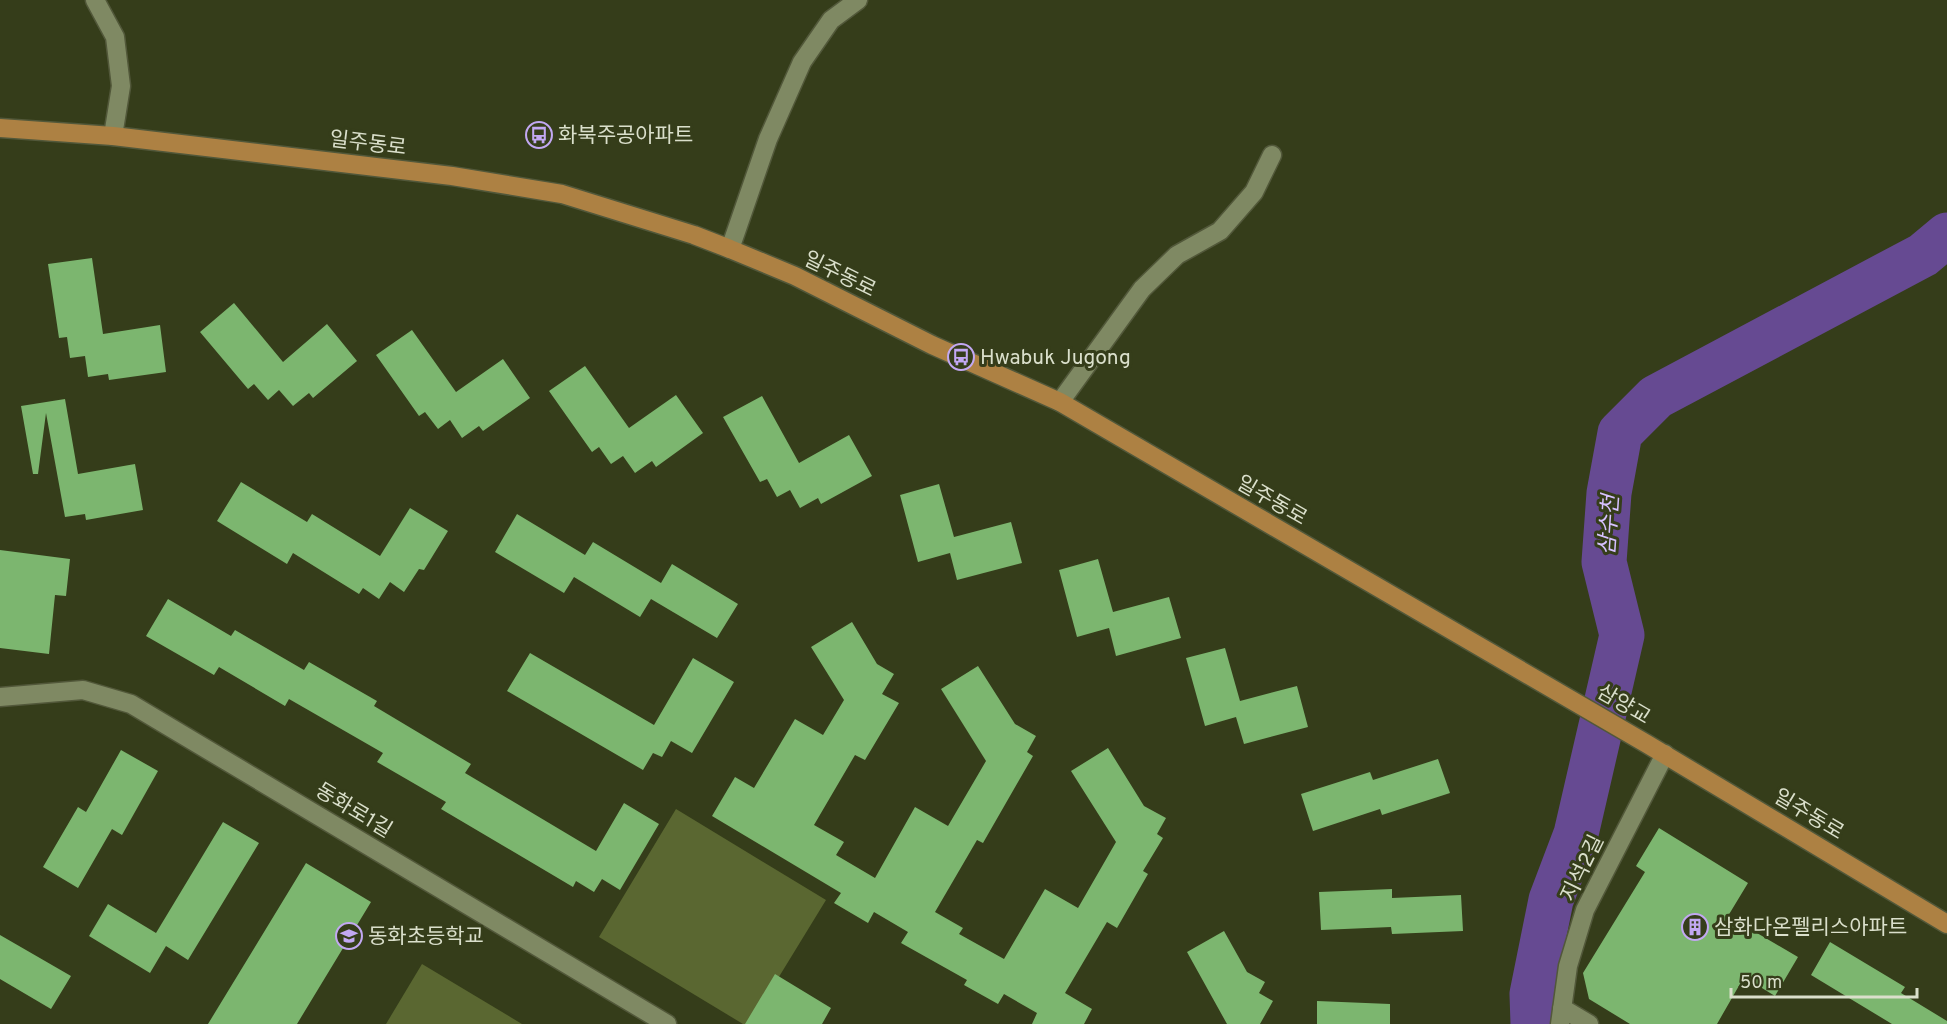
<svg xmlns="http://www.w3.org/2000/svg" width="1947" height="1024" viewBox="0 0 1947 1024" font-family="Overpass,'Noto Sans KR',sans-serif">
<rect width="100%" height="100%" fill="#353d1a"/>
<path fill="#5a6731" d="M676 809 826 900 750 1024H743L599 937Z
M422 964 522 1024H386Z"/>
<g fill="none" stroke-linecap="round" stroke-linejoin="round">
<path stroke="#664a92" stroke-width="45" d="M1533 1024 1532 994 1551 900 1576 834 1622 635 1604 562 1609 493 1620 433 1656 397 1923 255 1947 235"/>
</g>
<path fill="#7cb66f" d="M92 258 103 334 160 325 166 372 109 380 108 374 88 377 85 356 70 358 67 337 59 338 48 264Z
M234 303 283 362 327 324 357 361 313 398 309 393 293 406 279 390 268 400 254 384 248 389 200 332Z
M412 330 456 392 503 359 530 398 483 431 479 426 462 438 450 420 438 429 425 412 419 416 376 355Z
M585 366 629 428 676 395 703 433 656 467 652 461 635 473 623 456 611 464 599 447 592 452 549 391Z
M762 396 799 463 849 435 872 476 821 504 818 498 800 508 790 490 777 497 767 479 760 482 723 417Z
M65 399 78 474 135 464 143 510 86 520 85 514 65 517 46 413 38 474H33L21 406Z
M241 482 307 522 312 514 380 556 410 508 448 531 424 570 419 569 404 592 390 582 379 599 363 588 359 594 293 553 287 564 217 521Z
M939 484 954 537 1011 522 1022 563 957 580 950 553 918 562 900 495Z
M517 514 585 555 593 542 661 583 672 564 738 604 717 638 651 599 640 617 574 577 564 593 495 552Z
M0 550 70 559 66 596 55 595 49 654 0 648Z
M1098 559 1113 612 1169 597 1181 638 1116 656 1109 628 1077 637 1059 570Z
M168 599 231 636 235 630 304 670 309 662 377 701 374 706 471 764 465 773 596 851 624 803 659 824 620 890 602 879 594 892 576 881 573 887 441 809 446 802 377 762 383 753 289 699 285 706 219 667 214 675 146 636Z
M852 622 877 664 894 674 882 694 899 703 865 760 855 755 814 825 844 842 836 855 875 878 915 807 948 826 986 761 941 689 978 666 1015 724 1036 736 1027 752 1033 756 983 843 977 840 935 912 963 928 959 934 1004 959 1045 889 1078 908 1116 842 1071 771 1108 748 1144 806 1166 818 1157 834 1163 838 1143 871 1148 874 1117 928 1107 922 1065 993 1092 1009 1084 1024H1032L1037 1013 1004 994 998 1004 964 985 967 980 901 943 908 932 874 912 868 923 834 903 841 893 712 816 735 777 754 788 795 719 823 735 844 700 811 647Z
M1225 648 1240 701 1297 686 1308 727 1244 744 1236 717 1205 726 1186 658Z
M530 653 654 725 693 658 734 682 692 753 671 741 662 757 653 753 643 770 507 691Z
M121 750 158 771 122 835 112 829 78 888 43 867 78 807 86 812Z
M1438 759 1450 793 1382 815 1380 809 1313 831 1301 794 1370 772 1373 780Z
M223 822 259 843 188 960 166 946 150 973 89 936 108 904 156 933Z
M1659 828 1748 883 1728 916 1798 957 1775 996 1744 977 1717 1024H1630L1589 999 1583 973 1645 872 1636 866Z
M306 863 371 902 297 1024H208Z
M1392 889V898L1461 895 1463 931 1392 934 1391 927 1321 930 1319 892Z
M1224 931 1247 972 1265 982 1259 993 1273 1001 1260 1024H1227L1187 952Z
M0 935 71 976 51 1009 0 979Z
M1830 942 1905 987 1901 993 1947 1021V1024H1892L1811 975Z
M775 974 831 1008 822 1024H745Z
M1317 1001 1390 1004V1024H1317Z"/>
<g fill="none" stroke-linecap="round" stroke-linejoin="round">
<defs>
<path id="minor" d="M95 0 115 37 121 86 113 136
M730 249 768 139 802 62 831 20 858 0
M1060 402 1142 289 1177 255 1220 231 1254 192 1272 155
M0 697 83 690 131 704 667 1024
M1562 1008 1589 1024
M1560 1024 1568 966 1585 910 1665 754"/>
<path id="major" d="M0 128 113 136 452 176 562 194 694 235 730 249 795 276 932 345 1060 402 1647 744 1947 924"/>
</defs>
<use href="#minor" stroke="#52583a" stroke-width="21"/>
<use href="#major" stroke="#52583a" stroke-width="21"/>
<use href="#minor" stroke="#7f8963" stroke-width="18"/>
<use href="#major" stroke="#ad8143" stroke-width="18"/>
</g>
<defs>
<symbol id="bus-ring" viewBox="-11 -11 22 22"><circle r="9.5" fill="#353d1a" stroke="#c2a8f2" stroke-width="1.5"/><path d="M-5-6H5V4H4V6H2V4H-2V6H-4V4H-5ZM-3.5-4V0h7V-4ZM-3.5 1.2v1.5H-2V1.2ZM2 1.2v1.5H3.5V1.2Z" fill="#c2a8f2"/></symbol>
<symbol id="building-ring" viewBox="-11 -11 22 22"><circle r="9.5" fill="#353d1a" stroke="#c2a8f2" stroke-width="1.5"/><path d="M-4-6H4V6H1V3H-1V6H-4ZM-2.5-4.3h1.7v1.8h-1.7ZM.8-4.3h1.7v1.8H.8ZM-2.5-1h1.7V.8h-1.7ZM.8-1h1.7V.8H.8Z" fill="#c2a8f2"/></symbol>
<symbol id="school-ring" viewBox="-11 -11 22 22"><circle r="9.5" fill="#353d1a" stroke="#c2a8f2" stroke-width="1.5"/><path d="M0-5L7-2L0 1L-7-2ZM-4 1L0 2.5L4 1V4Q0 6-4 4Z" fill="#c2a8f2"/></symbol>
</defs>
<g fill-rule="evenodd">
<use href="#bus-ring" x="524" y="120" width="30" height="30"/>
<use href="#bus-ring" x="946" y="342" width="30" height="30"/>
<use href="#building-ring" x="1680" y="912" width="30" height="30"/>
<use href="#school-ring" x="334" y="921" width="30" height="30"/>
</g>
<g text-anchor="middle" stroke-width="6" stroke-linejoin="round" paint-order="stroke">
<g font-size="21" fill="#dadfcb" stroke="#353d1a" text-anchor="start">
<text x="558" y="142">화북주공아파트</text>
<text x="980" y="364">Hwabuk Jugong</text>
<text x="1714" y="934">삼화다온펠리스아파트</text>
<text x="368" y="943">동화초등학교</text>
</g>
<g font-size="21" fill="#dadfcb" stroke="#353d1a">
<text transform="translate(368 143) rotate(7)" y="7">일주동로</text>
<text transform="translate(840 274) rotate(26)" y="7">일주동로</text>
<text transform="translate(1272 500) rotate(30)" y="7">일주동로</text>
<text transform="translate(1624 704) rotate(30)" y="7">삼양교</text>
<text transform="translate(354 810) rotate(31)" y="7">동화로1길</text>
<text transform="translate(1809 814) rotate(31)" y="7">일주동로</text>
<text transform="translate(1582 868) rotate(-64)" y="7">지석2길</text>
</g>
<g font-size="22" font-style="italic" fill="#d6c1ff" stroke="#353d1a">
<text transform="translate(1608 525) rotate(-86)" y="8">삼수천</text>
</g>
</g>
<path d="M1731 988v9h186v-9" fill="none" stroke="#dadfcb" stroke-width="3"/>
<text x="1740" y="988" font-size="18" fill="#dadfcb" stroke="#353d1a" stroke-width="4.5" paint-order="stroke">50 m</text>
</svg>
